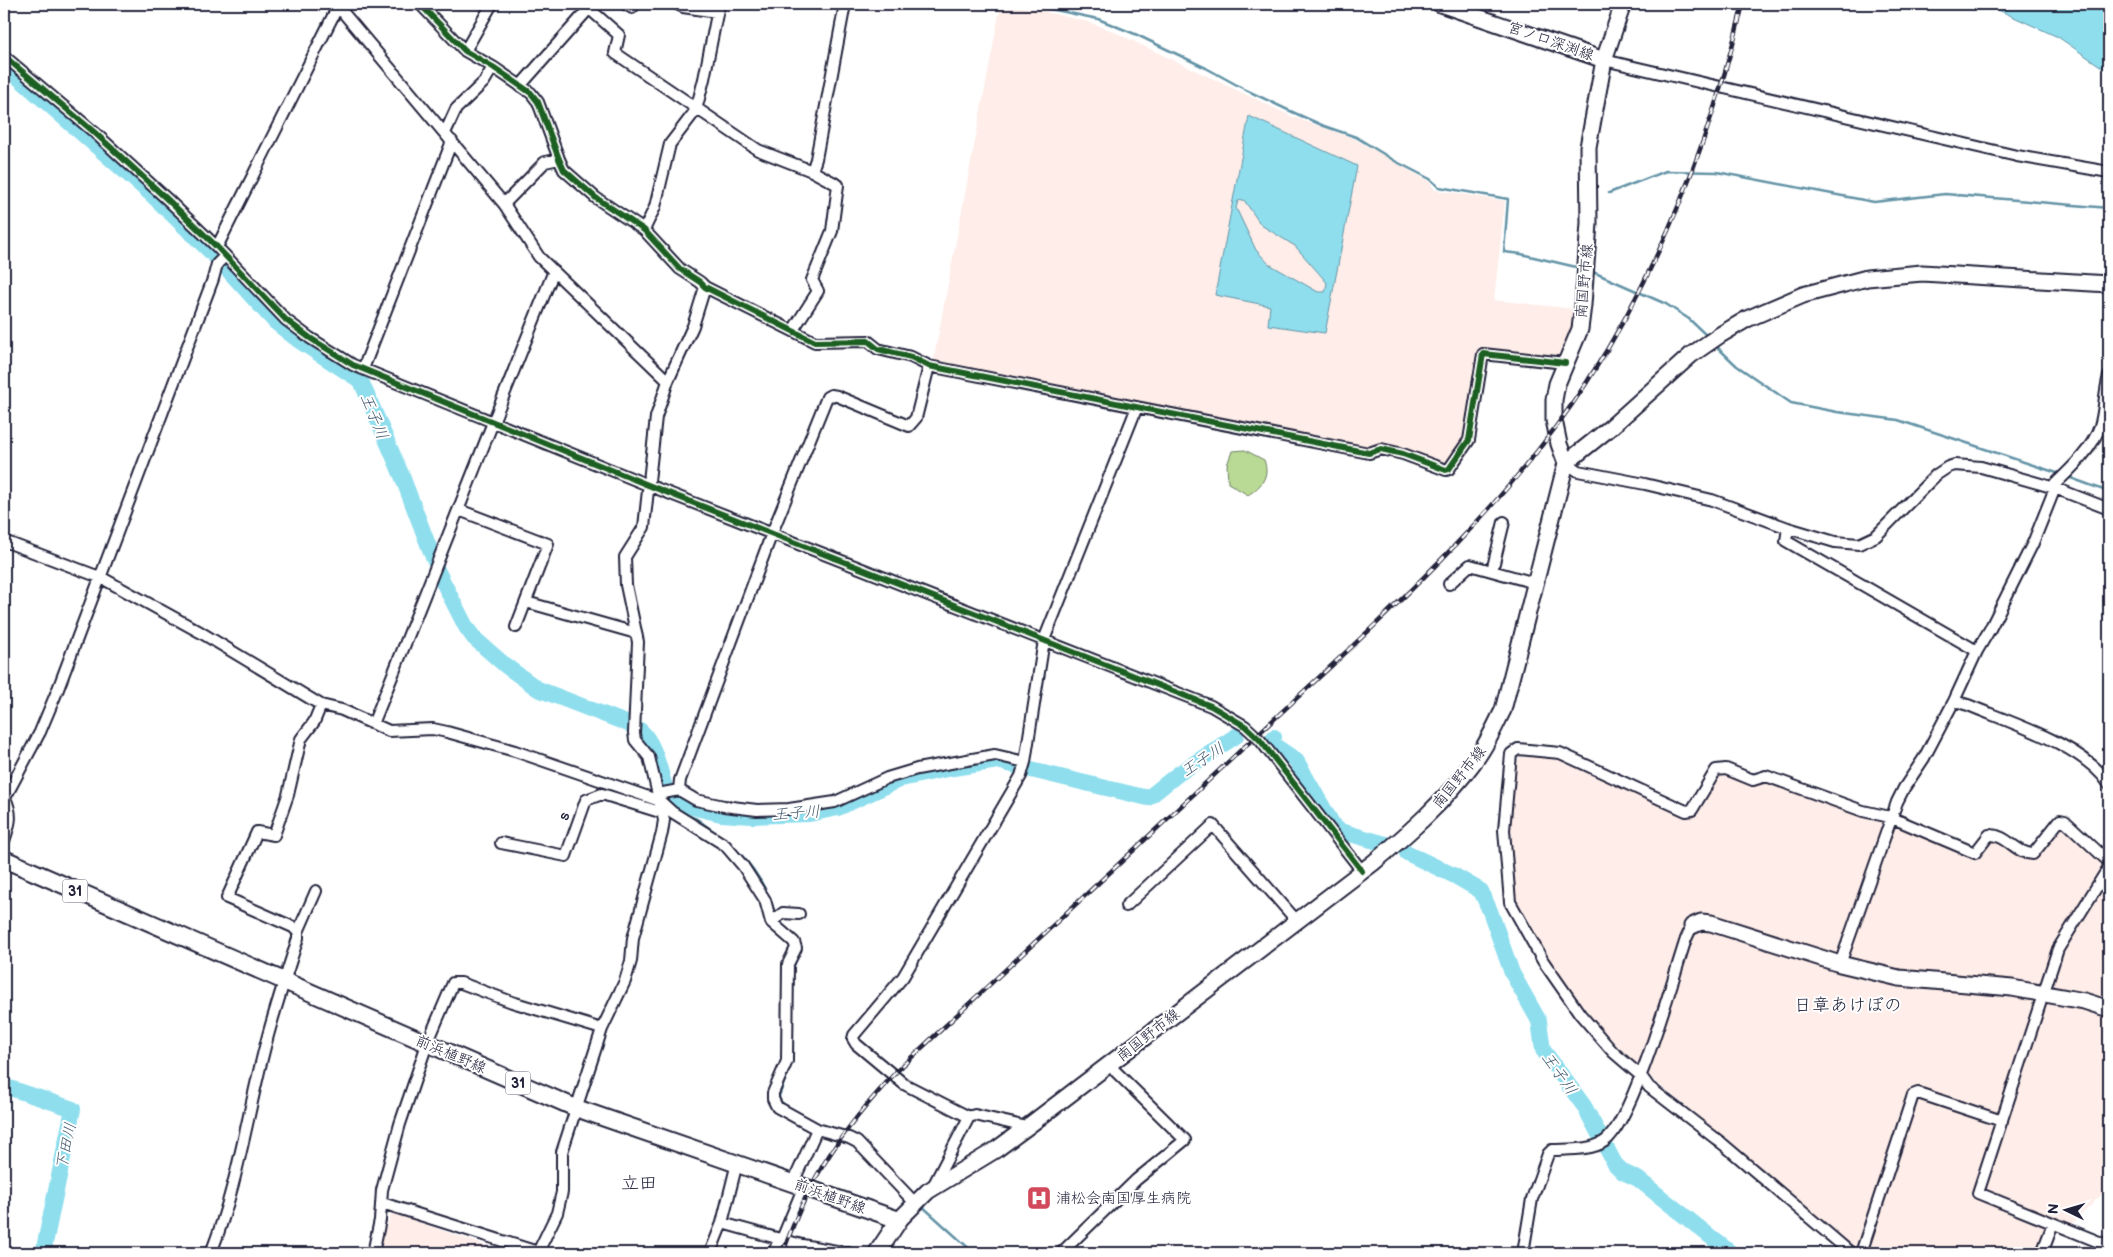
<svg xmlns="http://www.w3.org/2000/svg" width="2113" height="1257" viewBox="0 0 2113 1257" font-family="'Balsamiq Sans','Klee One',sans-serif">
<rect width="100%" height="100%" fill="#fff"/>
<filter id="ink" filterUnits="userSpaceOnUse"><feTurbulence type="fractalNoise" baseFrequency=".02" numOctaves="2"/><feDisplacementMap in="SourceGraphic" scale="10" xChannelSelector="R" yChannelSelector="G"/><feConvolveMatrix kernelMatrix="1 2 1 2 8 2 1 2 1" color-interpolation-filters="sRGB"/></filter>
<g filter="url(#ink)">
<path fill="#feede8" d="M1001 4H1010L1085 21 1110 30 1293 117 1353 138 1430 182 1435 190 1505 201 1494 300 1574 309 1572 325 1559 358 1479 350 1463 440 1448 461 1444 464 1371 447 936 363 934 358Z
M1520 757 1558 758 1693 816 1720 775 1726 774 1753 786 1766 779 1975 856 1990 840 2000 838 2028 860 2064 826 2109 867V1192L2106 1190 2069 1227 2049 1217 2035 1253H1859L1718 1132 1636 1066 1592 1018 1548 957 1514 902 1511 826 1516 768Z
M392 1213 507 1253H376Z"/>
<path fill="#b9da94" stroke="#6e7e68" d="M1245 450 1264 460C1270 476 1262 486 1248 495L1228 483 1227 465 1232 451Z"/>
<path fill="#8fdeed" stroke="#6393a6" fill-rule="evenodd" d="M1985 4H2109V72L2058 37Z
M1249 116 1357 166 1325 333 1268 325 1270 306 1215 295ZM1244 200 1261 225 1295 246 1323 278 1327 283 1325 292H1318L1269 264 1256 250 1236 208 1238 201Z"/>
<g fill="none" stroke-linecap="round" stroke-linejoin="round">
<path stroke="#6393a6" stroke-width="2.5" d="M1027 4 1098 19 1135 34 1206 68 1246 90 1288 110 1324 126 1356 137 1395 161 1430 179 1439 187 1508 199 1504 252 1521 254 1576 267
M1609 193 1666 171 1717 172 1874 202 1945 194 2109 208
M1593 272 1666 304 1689 319 1707 336
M1715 345 1737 366 1791 403 1837 412 1898 420 2060 474
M2068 477 2109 492
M668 796 672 806
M684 814 697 819 724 839
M733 847C754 866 768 890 776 916
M778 921 798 939
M793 970 796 958
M790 1109 780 1101 779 1096 792 1062V1020
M865 1143 875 1154
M921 1205 974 1253"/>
<path stroke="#8fdeed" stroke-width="16" d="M4 65 153 196 217 258 275 322 298 340 361 381 402 476 434 560
M437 570 466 627 474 638 506 666 538 689 631 725
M640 730C657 745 660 775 668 796L684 805 721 814 752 816 809 814 838 808 901 779 947 769 998 761 1020 767
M1274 737 1271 743 1296 760 1333 825 1340 831 1389 845
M1027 769 1148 798 1178 774 1236 736
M1407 853 1455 876 1481 891 1490 911 1512 973 1539 1021 1543 1050 1584 1106 1615 1164 1623 1172 1638 1179 1731 1253
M4 1086 73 1109 43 1253"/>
<defs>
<path id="street" d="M336 4 504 204 539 257 668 381
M420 4 465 51 493 67 531 93 538 102 559 159 564 170 596 198 644 230 680 269 700 282 705 287 815 342 868 341 878 349 911 357 929 366 1369 453 1381 449 1403 454 1446 470 1449 469 1469 440 1483 354 1565 363
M584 4 619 35 615 53 758 150 812 171 838 185 832 231 812 280 818 291 793 330
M625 4 632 8 635 4
M677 4 683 7 717 12
M465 51 492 4
M4 56 94 132 168 200 217 247 286 320 310 338 353 365 648 485 1211 706 1245 726 1260 740 1362 871
M1604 60 2017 156 2109 172
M520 86 593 4
M445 133 456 109 484 82 493 67
M812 171 816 159 845 4
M504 204 545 162 559 159
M644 230 655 207 670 144 696 110 704 79 719 4
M217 247 337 8
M929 366 916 418 909 426 837 396 831 395 827 397 772 533 680 780 679 790 696 800 724 806 757 810 789 809 835 802 887 778 917 769 995 755 1025 762
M363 369 452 141
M1566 463 1578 471 1645 484 1712 500 1788 528 1835 542 1859 544 1876 536 1936 475 1948 467 1955 465 1981 467 2055 488 2109 509
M2052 487C2070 470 2092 450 2100 426 2105 410 2104 392 2109 376
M459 510 548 544 516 627
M1788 528 1786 541 1977 651
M4 541 102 578 200 632 321 705 342 710 389 731 433 729 447 732 515 751 660 801 672 812 725 845 743 866 765 900 771 922 794 942 796 948 788 964 787 1061 773 1093V1099L777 1107 817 1129 793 1183
M1492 571 1504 522
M1449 584 1470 565 1535 583
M526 602 636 633
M1954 701 1968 705C2011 723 2084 745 2109 784
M373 724C434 573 492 422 554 271
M658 794 679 790
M4 841C10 824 13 815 5 798L40 732 58 689 213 279 217 264 225 256
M501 843 566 856 586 800 602 794 663 813
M2109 867 2058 949 1978 1193 2109 1246
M1126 906 1213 825 1296 920
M771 922 783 913 799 914
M298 932 316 891
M1840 964 1897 802 1904 788 1924 758 1954 701 1977 651 1990 629 2033 543 2055 488
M969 1117 904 1084 856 1044 853 1039 854 1035 903 977 1021 776 1025 762 1044 640 1137 407
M817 1129 849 1138 857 1142 915 1203
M932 1188 969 1117 975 1115 1027 1127
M382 1203 541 1253
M722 1223 802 1245 848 1253
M782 1239 804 1186
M538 1252 557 1213 562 1192V1152L602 1029 625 981 631 961 633 938 662 833 664 820 649 757 635 740 634 733 638 642 626 585 625 557 644 527 656 417 668 381 693 326 705 287
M211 1253C238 1184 247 1115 266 1043 275 1008 287 973 298 938V932L293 927 227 898 257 832 274 835 288 795 301 739 314 722 321 705
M373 1253 380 1220 382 1190 400 1124 427 1044 453 983H461L512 1002 602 1029
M710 1253 722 1223 737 1163
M774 1253 779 1239
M791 1253 795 1243
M1061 1253 1136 1180 1185 1140 1109 1065
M1523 1253 1532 1199 1548 1154 1552 1150C1568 1149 1591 1151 1605 1141 1633 1121 1673 978 1686 939L1692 926
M1851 1253 1724 1145 1649 1087 1641 1076 1613 1052 1580 1014 1543 961 1510 902 1504 830 1511 754 1518 749 1560 753 1686 811 1692 810 1716 770 1726 769 1753 780 1766 776 1863 811 1890 817 1975 853 1989 835C2007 834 2016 854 2033 854L2060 820 2065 821 2109 862
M1861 1253 1913 1095 1918 1093 2002 1121
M2042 1253 2053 1224"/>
<path id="secondary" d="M1440 4 1604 60
M1566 463 1611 427 1691 355 1720 335 1747 319 1803 295 1867 278 1922 273 2109 284
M1692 926 1701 922 1711 923 1840 964 1899 978 2012 988 2084 1001 2109 1009
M899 1220 928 1191 997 1149 1027 1127 1373 863C1409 833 1445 801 1473 763 1486 747 1494 728 1503 710L1566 463 1559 444 1554 420V400L1557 384 1580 329 1583 305 1589 223 1588 147 1604 60 1623 4"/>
<path id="primary" d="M4 859 576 1108 899 1220 877 1253"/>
</defs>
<use href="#street" stroke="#22223b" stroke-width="14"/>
<use href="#secondary" stroke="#22223b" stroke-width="19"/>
<use href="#primary" stroke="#22223b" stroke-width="20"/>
<use href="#street" stroke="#fff" stroke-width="10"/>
<use href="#secondary" stroke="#fff" stroke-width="15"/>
<use href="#primary" stroke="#fff" stroke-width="16"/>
<defs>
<path id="rail" d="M783 1253C809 1176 843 1129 898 1070 1022 954 1146 839 1270 723 1383 617 1502 513 1587 382 1662 266 1711 137 1743 4"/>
</defs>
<use href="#rail" stroke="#22223b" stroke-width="4.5"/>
<use href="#rail" stroke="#fff" stroke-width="2.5" stroke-dasharray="8" stroke-linecap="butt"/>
<defs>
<path id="cycleway" d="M420 4 465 51 493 67 531 93 538 102 559 159 564 170 596 198 644 230 680 269 700 282 705 287 815 342 868 341 878 349 911 357 929 366 1369 453 1381 449 1403 454 1446 470 1449 469 1469 440 1483 354 1565 363
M4 56 94 132 168 200 217 247 286 320 310 338 353 365 648 485 1211 706 1245 726 1260 740 1362 871"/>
</defs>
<use href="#cycleway" stroke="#fff" stroke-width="9"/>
<use href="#cycleway" stroke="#1b5e20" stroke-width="6"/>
</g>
</g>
<defs>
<symbol id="hospital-square" viewBox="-11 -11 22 22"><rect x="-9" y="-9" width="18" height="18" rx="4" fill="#d1495b" stroke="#fff"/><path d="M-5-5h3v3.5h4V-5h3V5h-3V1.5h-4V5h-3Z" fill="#fff"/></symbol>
</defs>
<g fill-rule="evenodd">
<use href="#hospital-square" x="1025" y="1184" width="28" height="28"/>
</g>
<g text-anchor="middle" stroke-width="4" stroke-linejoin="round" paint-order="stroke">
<g fill="#fff" stroke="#646476" stroke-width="1">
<rect x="62.5" y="879.5" width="25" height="23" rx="4"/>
<rect x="505.5" y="1071.5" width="25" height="23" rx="4"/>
</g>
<g font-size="14" font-weight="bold" fill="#22223b">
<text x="75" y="896">31</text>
<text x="518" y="1088">31</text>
</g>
<g font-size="15" fill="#22223b" stroke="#fff">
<text transform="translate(1551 41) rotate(19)" y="5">宮ノ口深渕線</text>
<text transform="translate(1584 281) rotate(-85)" y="5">南国野市線</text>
<text transform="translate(1459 777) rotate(-51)" y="5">南国野市線</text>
<text transform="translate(564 816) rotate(-71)" y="5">s</text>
<text transform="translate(1148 1035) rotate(-38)" y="5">南国野市線</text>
<text transform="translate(451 1054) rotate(23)" y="5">前浜植野線</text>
<text transform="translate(830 1196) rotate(20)" y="5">前浜植野線</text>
</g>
<g font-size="15" fill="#22223b" stroke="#fff" text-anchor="start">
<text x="1056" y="1203">浦松会南国厚生病院</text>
</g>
<g font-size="16" font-style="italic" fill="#435a70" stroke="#fff">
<text transform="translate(375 416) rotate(68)" y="6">王子川</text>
<text transform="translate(1202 759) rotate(-33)" y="6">王子川</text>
<text transform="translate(796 812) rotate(-4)" y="6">王子川</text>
<text transform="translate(1560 1073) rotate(55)" y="6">王子川</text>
<text transform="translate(65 1146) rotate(-78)" y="6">下田川</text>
</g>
<g font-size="18" fill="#22223b" stroke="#fff">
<text x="1848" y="1011">日章あけぼの</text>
<text x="639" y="1189">立田</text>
</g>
</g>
<rect width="2113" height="1257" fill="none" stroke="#fff" stroke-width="20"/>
<rect x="10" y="10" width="2093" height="1237" fill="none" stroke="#22223b" stroke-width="2" filter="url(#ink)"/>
<g transform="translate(2066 1210) rotate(275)" stroke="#ffffff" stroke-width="4" paint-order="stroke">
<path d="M0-4L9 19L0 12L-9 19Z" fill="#22223b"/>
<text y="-8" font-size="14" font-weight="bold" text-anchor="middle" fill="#22223b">N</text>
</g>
</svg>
